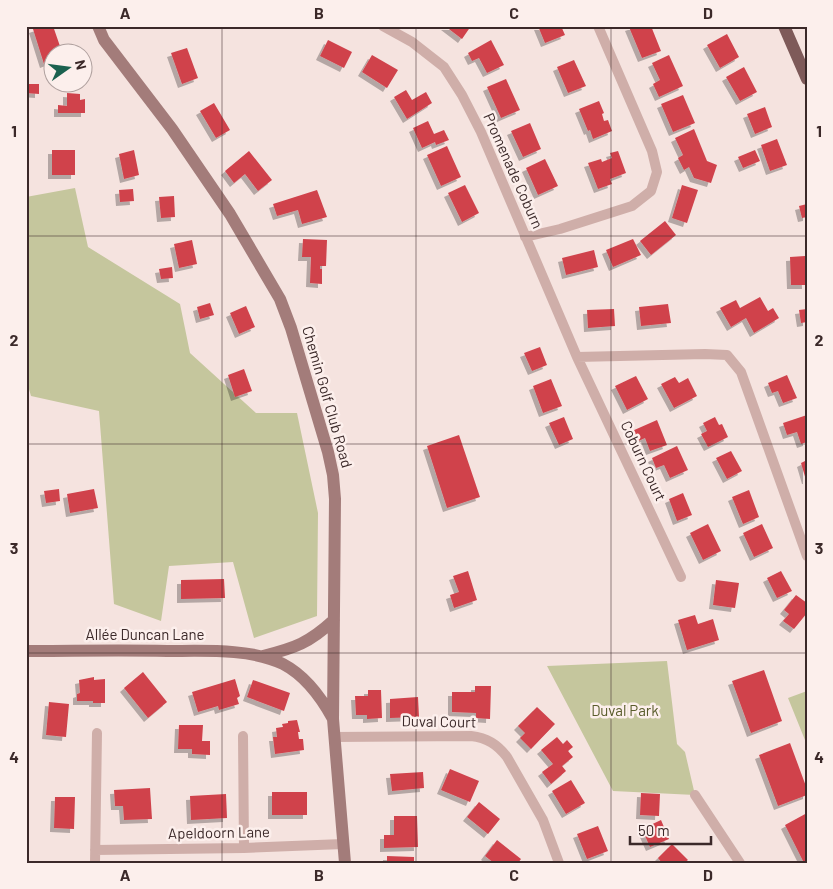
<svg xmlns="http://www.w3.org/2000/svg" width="833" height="889" viewBox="0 0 833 889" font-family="Barlow,sans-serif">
<defs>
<filter id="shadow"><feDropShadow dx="-4" dy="4" stdDeviation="0" flood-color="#0004"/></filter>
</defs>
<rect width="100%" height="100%" fill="#f5e3df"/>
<path fill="#c5c69d" d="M75 188 88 247 180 304 190 353 256 413H297L318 513 317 616 254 638 233 562 169 566 161 621 114 604 99 411 31 396 26 379V197Z
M667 661 677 744 685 752 695 795 613 791 547 666Z
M807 691V745L788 698Z"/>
<path fill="#d0424c" filter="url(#shadow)" d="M42 26H53L62 52H52V61L44 64 33 29Z
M445 26H471L462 39Z
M538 26H561L565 35 545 43Z
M632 26H651L661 51 642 58 629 27Z
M727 34 739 57 720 68 707 45Z
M328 40 352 52 344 68 320 56Z
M491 40 504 65 487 73 479 58 472 61 468 53Z
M187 48 198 78 182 84 171 53Z
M372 55 398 70 387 88 362 72Z
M669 55 683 86 659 97 653 84 660 80 652 63Z
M574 60 586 86 568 93 557 67Z
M744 67 757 92 740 101 726 77Z
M506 79 520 110 501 118 487 87Z
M26 84H39V94L26 93Z
M406 90 412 100 426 92 432 103 407 119 394 97Z
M67 93 80 94V100L85 99V113H58V105L67 106Z
M683 95 695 123 673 132 661 104Z
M599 101 604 113 602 114 604 121 608 120 612 131 593 139 590 130 588 131 579 109Z
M214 103 230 130 216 138 200 111Z
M765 107 772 127 755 134 747 114Z
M428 121 434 134 444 130 449 140 436 145 435 142 422 148 413 128Z
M530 123 541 149 523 157 511 131Z
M694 129 707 161 717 165 711 183 694 178 689 167 684 170 678 158 683 155 675 138Z
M777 139 787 165 770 171 761 145Z
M447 146 461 177 441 186 427 155Z
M52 150H75V175H52Z
M134 150 139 175 124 179 119 154Z
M755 150 760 161 743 168 738 157Z
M249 151 272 180 258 191 245 174 234 183 225 171Z
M618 151 626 173 610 179 612 184 598 189 588 163 601 159 602 162 612 158 610 153Z
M545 159 558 186 538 195 526 168Z
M465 185 479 213 462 222 448 193Z
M682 185 698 190 687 223 672 218Z
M133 189 134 201 120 202 119 190Z
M317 190 327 217 302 224 298 210 277 216 273 204Z
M174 196 175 217 161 218 159 197Z
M807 204V217L802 218 799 206Z
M665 221 676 235 651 255 640 241Z
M303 239 327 240 326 266H320V269H322V284L310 283 311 257H302Z
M633 239 641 255 613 267 606 250Z
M192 240 197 264 179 268 174 244Z
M594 250 598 267 566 275 562 258Z
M805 256 806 285H791L790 257Z
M172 267 173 278 161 279 159 269Z
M760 297 768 311 773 308 779 318 754 333 746 318 731 327 720 308 736 300 740 308Z
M210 303 214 315 200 319 197 307Z
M668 304 671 323 641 326 639 307Z
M246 306 255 327 239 334 230 313Z
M614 309 615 326 588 328 587 310Z
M807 309V322L801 323 799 310Z
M540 347 547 365 532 371 524 353Z
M244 369 252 391 235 397 228 375Z
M787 375 797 398 783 403 778 391 772 393 768 383Z
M636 376 648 399 627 410 615 386Z
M675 377 679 383 688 378 697 396 674 408 661 384Z
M551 379 562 406 543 413 533 386Z
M807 415V442L801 444 797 432 787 435 783 423Z
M564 417 573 439 559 445 549 423Z
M715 417 719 425 722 424 728 437 708 447 701 434 707 431 703 423Z
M657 420 667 445 650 451 645 438 636 442 632 431Z
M459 435 480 497 447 508 427 446Z
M677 446 688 470 670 478 664 465 656 468 652 458Z
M731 451 742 471 727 479 716 458Z
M807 460V480H806L801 463Z
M59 489 60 501 46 503 44 491Z
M94 489 98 508 70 513 67 494Z
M749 490 759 517 743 524 732 497Z
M683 493 692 515 677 521 669 499Z
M708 524 721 551 703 560 690 533Z
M762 524 773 548 754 557 743 533Z
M468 571 477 600 454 608 450 595 459 592 453 576Z
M781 571 792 591 777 598 767 578Z
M224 579 225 598 181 599V580Z
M716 580 739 583 735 608 713 605Z
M796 595 807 603V613L794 629 783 621 789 614 784 610Z
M695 615 698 624 713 619 719 640 687 650 678 620Z
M764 670 782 721 751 733 732 681Z
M143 672 167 702 148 718 124 688Z
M94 677V680L105 679V703H93V701H77V694L80 693 79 680Z
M235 679 240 696 237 698 239 704 219 710 218 706 198 712 192 692Z
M253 680 290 693 284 711 247 697Z
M475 686H491L490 719 476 718V713L452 712V692H475Z
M368 690H381L382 718 367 719V715H356L355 696H368Z
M418 697 419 717 390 718V699Z
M49 702 69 704 66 737 46 735Z
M537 707 555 724 531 749 520 738 525 733 518 726Z
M297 720 300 732H298L299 739H303L304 750 275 754 273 737H277L276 728 283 727 282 724 288 723V721Z
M179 725H203L202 741H210V755L192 754V749H178Z
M557 737 563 744 567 740 573 747 568 751 573 757 562 766 566 771 551 784 542 772 553 764 541 750Z
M790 743 807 789V795L778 806 759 755Z
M450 769 479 781 470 802 441 790Z
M423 772 424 788 392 791 390 774Z
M571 780 585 803 566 814 552 791Z
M150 788 152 819 124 820 123 806H115L114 790Z
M272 792H307V815H272Z
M641 793 660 794 659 816 640 815Z
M226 794 227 818 191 820 190 796Z
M55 797H75L74 829 54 828Z
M479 802 500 819 488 834 467 817Z
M807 813V863H804L785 825Z
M394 816H417L418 847 384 848V835H394Z
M661 820 669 839 650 847 642 829Z
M598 826 608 851 587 859 577 834Z
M497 840 521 859 518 863H494L485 856Z
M672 844 688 860 684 863H662L658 858Z
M387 856 414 857V863H387Z"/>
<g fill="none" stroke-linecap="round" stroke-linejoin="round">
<path stroke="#cfaea9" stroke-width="10" d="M383 26 412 42 444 67 462 95 481 132 577 357 681 577
M525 237 560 229 632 206 651 191 657 172 652 151 598 26
M577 357 705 354 727 355 741 372 807 556
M243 736 244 848
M334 737 471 736C487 738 497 744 507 757L543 820 559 863
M695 795 740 863
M95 850 244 848 343 844
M95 863 97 733"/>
<path stroke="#a37c7a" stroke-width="12" d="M98 26 104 40 172 129 230 214 280 299 291 328 328 452 333 475 335 499 333 719 345 863
M26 651C73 651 120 650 167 651 202 651 251 648 283 664 306 676 321 697 333 719
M263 656C295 648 309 643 334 620"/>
<path stroke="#7e5a59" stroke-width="12" d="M784 26 807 79"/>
</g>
<path fill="none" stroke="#3b2929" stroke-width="1" stroke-opacity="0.55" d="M222 26V863M416 26V863M611 26V863M26 236H807M26 444H807M26 653H807"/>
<g text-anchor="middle" stroke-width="5" stroke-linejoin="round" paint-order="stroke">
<g font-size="15" fill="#3b2929" stroke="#fcefec">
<text transform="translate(513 171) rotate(66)" y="5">Promenade Coburn</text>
<text transform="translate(327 397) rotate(74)" y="5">Chemin Golf Club Road</text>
<text transform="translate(643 461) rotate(65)" y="5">Coburn Court</text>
<text x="145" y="640">Allée Duncan Lane</text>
<text transform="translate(439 722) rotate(1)" y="5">Duval Court</text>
<text transform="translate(219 833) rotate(-1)" y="5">Apeldoorn Lane</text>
</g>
<g font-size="15" fill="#595c2b" stroke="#fcefec">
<text x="625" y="716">Duval Park</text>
</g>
</g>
<rect width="833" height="889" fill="none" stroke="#fcefec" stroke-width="55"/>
<g transform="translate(68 68) rotate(76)"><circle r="24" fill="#fcefec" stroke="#afa09e"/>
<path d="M0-4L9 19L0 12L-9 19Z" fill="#1b614f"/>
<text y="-8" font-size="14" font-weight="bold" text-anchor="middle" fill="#3b2929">N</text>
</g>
<path d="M630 836v8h81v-8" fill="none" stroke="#3b2929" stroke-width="2.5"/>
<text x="638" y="836" font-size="15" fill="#3b2929" stroke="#fcefec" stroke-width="4" paint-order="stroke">50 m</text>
<rect x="28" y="28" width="778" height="834" fill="none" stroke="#3b2929" stroke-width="2"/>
<g font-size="16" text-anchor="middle" font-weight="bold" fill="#3b2929">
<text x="125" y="19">A</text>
<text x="319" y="19">B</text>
<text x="514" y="19">C</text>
<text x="708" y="19">D</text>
<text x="14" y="137">1</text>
<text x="819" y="137">1</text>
<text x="14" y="346">2</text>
<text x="819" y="346">2</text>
<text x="14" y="554">3</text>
<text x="819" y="554">3</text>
<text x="14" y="763">4</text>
<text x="819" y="763">4</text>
<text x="125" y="881">A</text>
<text x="319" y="881">B</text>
<text x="514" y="881">C</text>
<text x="708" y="881">D</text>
</g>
</svg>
